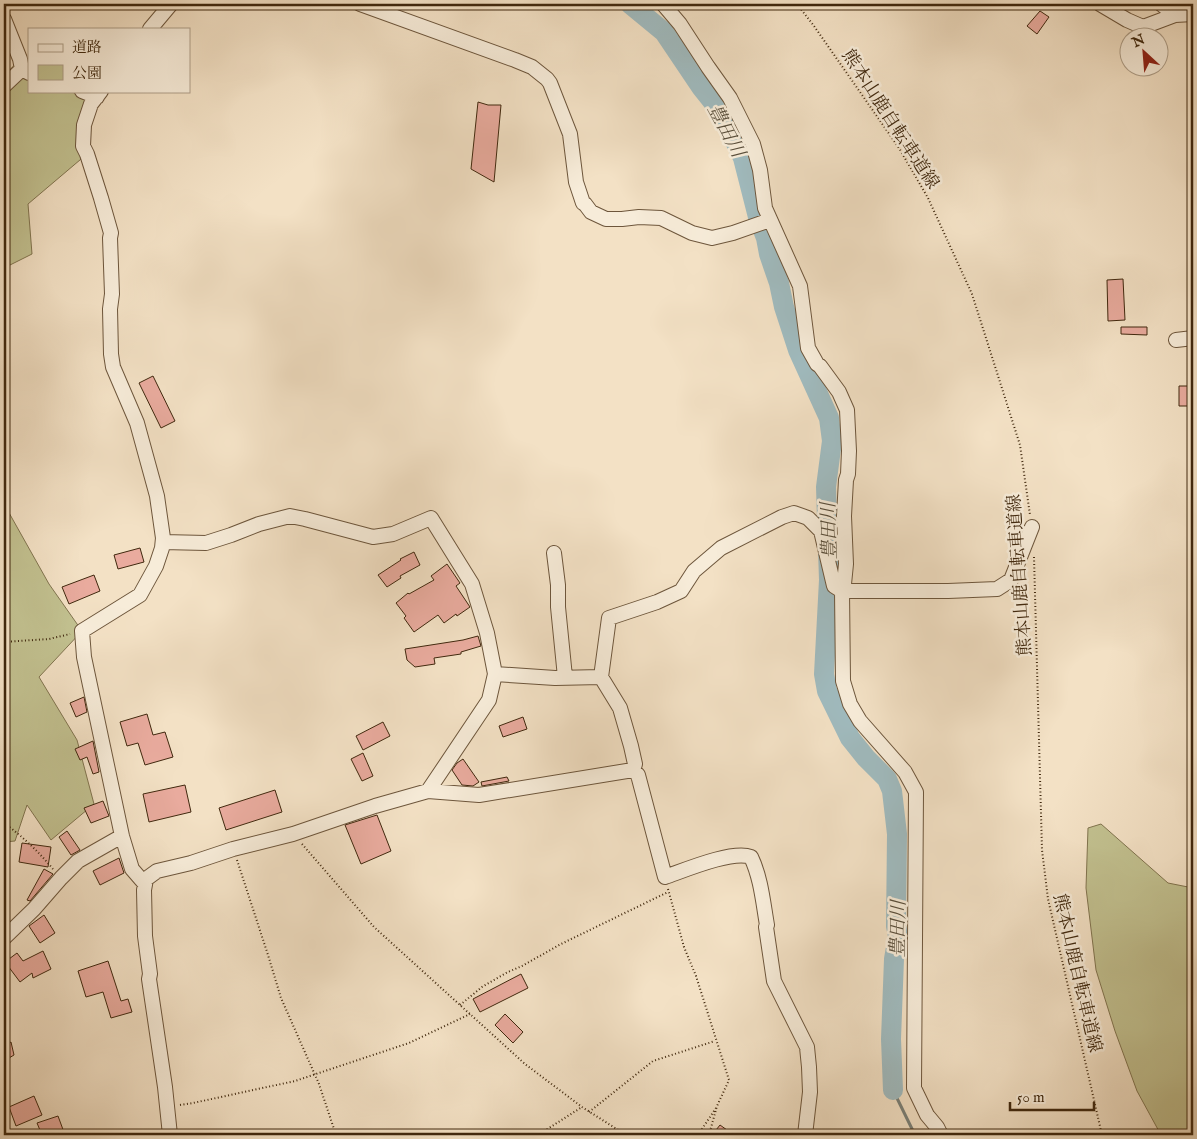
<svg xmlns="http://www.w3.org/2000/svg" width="1197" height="1139" viewBox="0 0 1197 1139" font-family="'IM FELL English','Noto Serif JP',serif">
<rect width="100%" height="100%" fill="#f3e1c5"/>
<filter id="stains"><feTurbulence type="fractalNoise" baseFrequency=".004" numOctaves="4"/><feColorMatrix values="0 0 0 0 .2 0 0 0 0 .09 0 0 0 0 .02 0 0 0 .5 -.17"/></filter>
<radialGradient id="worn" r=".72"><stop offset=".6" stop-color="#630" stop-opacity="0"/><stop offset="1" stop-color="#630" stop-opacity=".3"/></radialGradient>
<path fill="#c2c190" stroke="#81744f" d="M20 59 29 65V91H71L91 104 87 154 28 204 32 254 4 268V76Z
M4 507 8 511 49 584 82 631 39 677 77 740 94 804 51 840 27 805 15 841 4 842Z
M1101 824 1168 883 1193 888V1135H1161L1137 1091 1115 1031 1096 970 1086 888 1088 828Z"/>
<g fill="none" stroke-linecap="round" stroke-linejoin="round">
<path stroke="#7a8078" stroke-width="3" d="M893 1090 915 1135"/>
<path stroke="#a0bbbf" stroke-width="20" d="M630 4 664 32 701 87 721 112 743 158 758 217 766 238 769 254 779 283 784 307 798 350 829 418 832 441 826 487 829 580 824 674 827 691 850 738 866 758 887 779 892 791 897 834 896 926 898 936 894 959 891 1039 893 1090"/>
</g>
<path fill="#e9ab9e" stroke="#40280e" d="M1040 11 1049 17 1037 34 1027 26Z
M478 102 488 105H501L494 182 471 169Z
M1123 279 1125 320 1108 321 1107 280Z
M1121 327H1147V335L1121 334Z
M153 376 175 421 161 428 139 383Z
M1179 386H1193V406H1179Z
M140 548 144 562 118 569 114 555Z
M414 552 420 565 400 576 401 578 387 587 378 575 401 560 400 559Z
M447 564 460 583 456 586 470 607 457 616 456 614 444 623 438 615 414 632 404 618 406 616 396 603 408 593 409 594 434 580 431 576Z
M94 575 100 591 69 604 62 587Z
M478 636 481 646 461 652V654L434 658 435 664 415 667 407 660 405 649 463 640Z
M84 697 87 712 76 717 70 703Z
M147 714 153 735 165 732 173 757 145 765 138 743 127 746 120 722Z
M523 717 527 729 503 737 499 726Z
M383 722 390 736 363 750 356 736Z
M93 741 99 772 93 774 87 757 80 760 75 749Z
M363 753 373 776 362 781 351 759Z
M463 759 479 782 473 786 462 785 452 770 457 763Z
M507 777 509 781 482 786 481 782Z
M185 785 191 812 149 822 143 794Z
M275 790 282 812 226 830 219 808Z
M103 801 109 816 91 823 84 808Z
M377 815 391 851 361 864 345 825Z
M67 831 80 850 71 855 59 837Z
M22 843 51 847 48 867 19 862Z
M119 858 124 873 100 885 93 871Z
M44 869 53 874 30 901 27 900Z
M44 915 55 933 40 943 29 926Z
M43 951 51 969 33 978 32 973 20 982 5 962 17 953 23 961Z
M108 961 121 1001 128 999 132 1012 111 1018 103 992 86 997 78 971Z
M521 974 528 988 480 1012 473 999Z
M505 1014 523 1032 513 1043 495 1025Z
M11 1042 14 1055 4 1061V1046Z
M34 1096 42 1115 16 1126 9 1107Z
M58 1116 65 1135H42L37 1123Z
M720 1125 734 1135H712Z"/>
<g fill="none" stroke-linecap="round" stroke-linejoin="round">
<defs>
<path id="minor" d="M360 4 515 60 532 67 547 79 550 83 570 134 576 182 583 203 585 204 591 212 606 219H622L639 217 661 218 692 233 712 238 733 233 770 220
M663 4 680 24 708 67 730 98 753 144 760 170 765 208 800 286 808 348 817 364 820 366 839 392 847 410 849 451 848 474 846 480 844 516 846 564 844 584 842 591 843 681 850 704 860 721 905 772 916 792 914 1088 927 1115 937 1127 941 1135
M1100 4 1127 20 1143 27 1175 15 1193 14
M1161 4 1175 15
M4 19 20 59 22 69 29 73
M150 29 171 4
M4 86 22 69
M82 91 97 97
M101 91 91 104 84 125 83 146 87 154 101 198 111 233 110 238 112 294 110 309 111 354 113 367 137 423 157 496 163 538 162 548 156 566 140 595 82 631 84 657 122 836 132 869 145 884
M1176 340 1193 338
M163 542 206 543 231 535 259 524 290 516 305 519 373 537 393 534 431 518 472 584 487 633 495 674 489 700 428 791
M554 553 558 585V607L565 677
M495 674 555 678 601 677
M633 770 635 764 631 746 620 708 601 677 609 618 657 602 681 591 694 571 721 548 782 517 794 513 808 518 821 531 834 586 842 591H948L997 589 1011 580 1032 527
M633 770 638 775 665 877C685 870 732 850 751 857 761 878 763 902 767 925L766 927 774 981 807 1047 809 1067 810 1092 805 1135
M4 938 34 909 61 878 78 861 122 836
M170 1135 165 1087 149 979 150 974 145 936 144 890 146 879 157 871 191 863 233 849 293 834 375 806 428 791 479 795 633 770"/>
</defs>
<use href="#minor" stroke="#6d563c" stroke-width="16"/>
<path stroke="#40280e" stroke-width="2" stroke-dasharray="1 2.5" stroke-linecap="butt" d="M797 4 814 26 899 148 928 198 972 294 1020 445 1030 515
M1034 557 1042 850 1048 899 1102 1135
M4 642 49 639 70 634
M4 823C22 836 38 851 53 869
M302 844 374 927 525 1064 582 1107 626 1135
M237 860 268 955 281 998 319 1084 336 1135
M668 889 684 947 696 976 729 1080 717 1106 709 1135
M460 1005 482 987 508 972 522 966 561 944 668 892
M180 1105 193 1103 295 1081 409 1043 470 1014
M589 1112 653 1061 715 1041
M538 1135 582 1107
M698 1135 716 1108"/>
<use href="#minor" stroke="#f7ecd9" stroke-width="14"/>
</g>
<g text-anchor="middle" stroke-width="5" stroke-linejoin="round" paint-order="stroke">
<g font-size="18" fill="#40280e" stroke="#f7ecd9">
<text transform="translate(891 119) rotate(57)" y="6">熊本山鹿自転車道線</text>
<text transform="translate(1019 575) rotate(-94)" y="6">熊本山鹿自転車道線</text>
<text transform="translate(1078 973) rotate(77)" y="6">熊本山鹿自転車道線</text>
</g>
<g font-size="19" font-style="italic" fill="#584d3a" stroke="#f7ecd9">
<text transform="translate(727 130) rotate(62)" y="7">豊田川</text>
<text transform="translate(828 531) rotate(-92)" y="7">豊田川</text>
<text transform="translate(897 929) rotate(-89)" y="7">豊田川</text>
</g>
</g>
<rect width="1197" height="1139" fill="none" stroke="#f3e1c5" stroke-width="20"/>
<rect x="5" y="5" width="1187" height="1129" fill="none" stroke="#40280e" stroke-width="2.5"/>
<rect x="10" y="10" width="1177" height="1119" fill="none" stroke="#40280e"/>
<rect x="28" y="28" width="162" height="65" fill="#f7ecd9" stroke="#ae9e88"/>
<rect x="38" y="44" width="25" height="8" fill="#f7ecd9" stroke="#ae9e88"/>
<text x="72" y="52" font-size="15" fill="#40280e">道路</text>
<rect x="38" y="65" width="25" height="15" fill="#c2c190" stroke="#ae9e88"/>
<text x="72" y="78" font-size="15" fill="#40280e">公園</text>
<g transform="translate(1144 52) rotate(334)"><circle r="24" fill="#f7ecd9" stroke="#ae9e88"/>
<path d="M0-4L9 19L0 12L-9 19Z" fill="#8f2418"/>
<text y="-8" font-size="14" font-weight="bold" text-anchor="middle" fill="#40280e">N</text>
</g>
<path d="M1010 1102v8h84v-8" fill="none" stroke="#40280e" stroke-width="2.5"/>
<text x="1017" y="1102" font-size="15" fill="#40280e" stroke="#f7ecd9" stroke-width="4" paint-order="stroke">50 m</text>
<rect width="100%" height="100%" filter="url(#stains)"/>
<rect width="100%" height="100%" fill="url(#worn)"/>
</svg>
